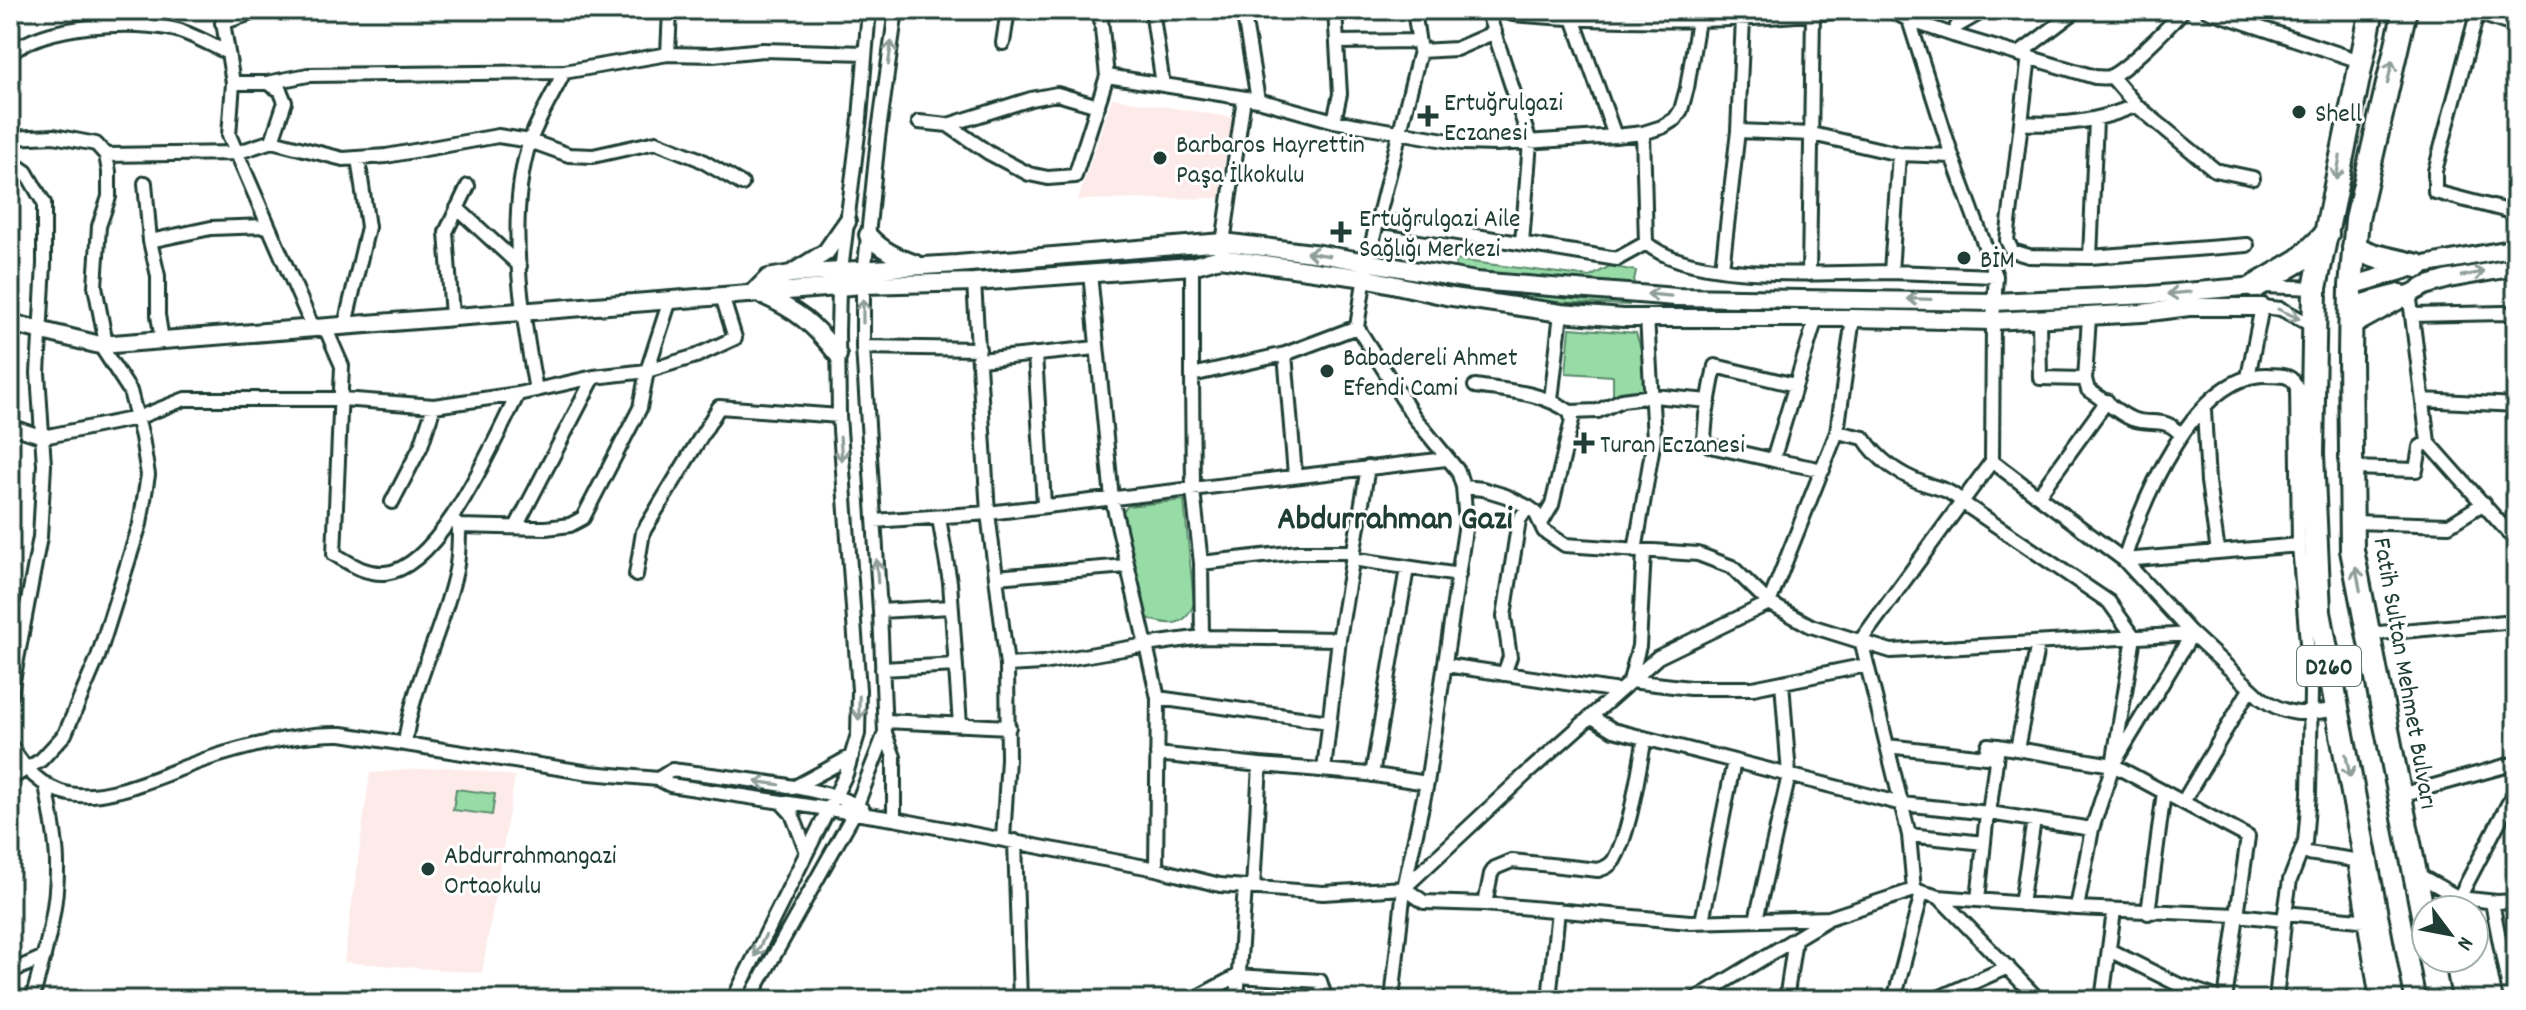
<svg xmlns="http://www.w3.org/2000/svg" width="2526" height="1010" viewBox="0 0 2526 1010" font-family="Dekko,sans-serif">
<rect width="100%" height="100%" fill="#fff"/>
<filter id="ink" filterUnits="userSpaceOnUse"><feTurbulence type="fractalNoise" baseFrequency=".0125" numOctaves="2"/><feDisplacementMap in="SourceGraphic" scale="16" xChannelSelector="R" yChannelSelector="G"/><feConvolveMatrix kernelMatrix="1 2 1 2 8 2 1 2 1" color-interpolation-filters="sRGB"/></filter>
<g filter="url(#ink)">
<path fill="#fdebe9" d="M1112 98 1236 118 1221 198 1078 200Z
M448 767 515 776 482 973 344 962 370 773Z"/>
<path fill="#97dba6" stroke="#5b8c6d" stroke-width="2" d="M1456 260 1590 277 1610 266 1636 271 1629 305 1548 302 1454 284Z
M1570 328 1636 333 1643 355 1646 392 1613 398V376L1566 373Z
M1184 500 1194 603C1185 630 1166 625 1144 617L1122 512 1128 506Z
M456 789 495 794 492 815 453 810Z"/>
<g fill="none" stroke-linecap="round" stroke-linejoin="round">
<defs>
<path id="street" d="M221 10 233 83 229 135 313 328
M1152 10 1163 85
M1243 10 1258 100
M1414 10 1420 51 1367 263 1357 327 1414 417 1458 471 1463 487 1466 523 1427 783 1404 888 1424 902 1485 904 1690 922 1829 918 1914 890
M1487 10 1530 142 1522 243
M1502 10 1513 14C1625 24 1740 22 1852 10
M1890 10 1909 20 1953 35 2095 77C2099 77 2105 78 2109 77 2124 72 2172 24 2183 10
M2207 10 2360 61
M2478 10 2435 171V192L2516 213
M2477 13 2516 26
M1573 18 1615 136
M222 23 260 10
M1953 35 1957 26 1985 10
M1337 42 1418 41
M1003 43 1008 10
M1420 51 1456 49 1495 32
M10 54C44 24 134 19 177 30 194 35 211 45 228 53
M668 54 670 10
M2019 54 2077 10
M2029 56 2007 240 2012 251 2029 256 2090 257 2247 245
M1107 76 1258 100 1334 121 1462 143 1496 144 1615 136 1643 133 1662 127 1675 119 1681 110 1687 88 1698 20
M2111 76 2136 105 2215 170 2253 178
M233 83H267L280 90 285 102 272 141 343 159 386 156 498 136 530 141 569 155 593 156 656 142 699 159 742 184
M267 83 308 75 564 72 668 54 713 55 763 50 865 53
M1334 121 1340 94 1335 10
M919 122 948 125 989 153 1029 174 1048 178 1075 176 1107 76 1100 10
M2021 123C2061 126 2099 122 2136 105
M948 125 1031 99 1057 94 1098 106
M1738 131 1812 134 1899 154 1952 156
M1643 133 1646 243
M10 138 54 136 96 144 106 155 109 172V197L99 226 95 286 106 344
M106 155 236 153 272 141
M10 161 26 172 44 203V264L38 373 44 465 40 537 10 697
M145 183 150 241
M457 208 520 266
M1378 220 1617 259 1646 243C1693 284 1831 272 1892 272 1927 273 1961 275 1996 276L1952 156 1909 20
M1222 250 1244 98
M2090 257 2096 120
M1722 269 1738 131 1743 18
M1891 272 1899 154
M1809 274 1813 14
M1996 276 1993 321 1992 461 1861 640 1909 835 1914 890 1939 897 2039 1000
M974 282 988 513 1007 665 1008 759 1003 839
M2262 286 2315 288
M2409 292 2428 442 2516 541
M2412 315 2504 313 2516 316
M452 316 446 232 468 186
M2089 317 2085 379 2088 390C2102 398 2117 413 2132 419 2150 426 2166 416 2180 434
M1816 318 1773 460 1823 470
M2039 319 2040 378 2085 379
M345 325 368 227 358 158
M325 327 342 366 334 554C351 564 364 574 385 573 441 568 494 440 518 394
M162 340 158 315V276L150 241 211 228 268 226
M863 347 979 349
M1035 354 1044 505
M1285 354 1295 475
M980 360 1096 348
M1192 375V266
M2248 377 2262 307 2281 309 2315 327
M1475 386C1508 391 1542 392 1570 412L1572 420 1552 505 1542 522
M536 390C522 315 506 219 529 144 537 120 553 95 564 72
M1551 400 1561 313
M2423 400 2516 405
M2107 401 2038 496 2124 560 2190 632 2261 698C2289 718 2306 714 2338 709
M2204 410 2208 482 2218 552
M1570 412 1598 411 1622 400 1653 396 1709 401
M10 426 43 437 137 418 185 399H342L434 406 518 394 594 377 647 371 696 356 735 338 722 296
M1837 432 1864 438C1878 460 1900 475 1925 484 1941 489 1951 490 1963 503L2109 602 2134 637 2113 765 2092 829 2077 908 2237 915 2225 1000
M1773 460 1710 446 1704 439 1706 415 1715 366 1795 385
M1992 461 2038 496
M2352 468 2416 470 2420 447 2428 442
M1463 487 1483 489 1506 496 1528 507 1535 512 1544 531 1565 545 1698 554 1732 567 1769 603 1811 626 1891 651 2192 634
M392 502 421 446 434 406
M939 518 950 582 960 725
M452 520 459 526 546 528 570 525 583 518 640 408 647 371 670 300
M874 521 988 513 1446 459
M2353 522 2449 525 2484 503
M517 525 594 377
M2508 533 2516 511
M1635 551 1654 439 1647 317
M1644 552 1639 646 1630 681 1690 688H1753L1867 665
M1352 559 1459 575
M2124 560C2142 502 2194 374 2267 375 2280 376 2292 373 2297 388L2299 545 2311 692 2309 794 2305 842 2290 880 2285 913 2276 1000
M2124 560 2299 545
M1201 563 1298 552H1354
M636 575 643 532 719 407 839 416
M996 577 1126 566
M880 611 951 607
M2368 634 2516 621
M1202 637 1201 563 1193 490 1192 375 1285 354 1357 327
M1339 639 1368 467
M1007 665 1043 663 1146 645 1112 499 1090 273
M1446 665 1619 691
M882 669 956 665
M1504 674 1510 657 1504 616 1519 520 1528 507
M1158 698 1329 722
M1592 717 1613 730 1902 804 1989 813 1998 746 2113 765 2248 837 2237 915 2284 920
M885 721 1009 727
M885 733 894 757V819L1156 869 1220 885 1323 893 1404 888 1526 774 1658 657 1769 603 1837 432 1853 318
M405 744C412 683 444 629 456 570 459 556 459 540 459 526
M10 745C24 768 41 788 69 794 112 802 169 771 210 758 251 745 299 733 342 734L590 773 658 779 670 785 894 819
M1887 746 1986 757 1988 745 1998 746
M2017 749 2038 643
M1157 754 1260 765 1253 888
M2117 758 2192 634
M1260 765 1368 774 1427 783
M1372 775 1407 568
M10 779 41 760 65 734 98 657 140 524 148 475 142 437 130 391 100 345
M658 779 672 770C712 776 836 786 863 810
M793 788 852 756
M2401 795 2516 763
M781 802 792 814 807 852
M2183 802 2250 689
M1989 813 2092 829
M1909 835 1984 843
M1015 841 1020 1000
M2301 852 2361 861
M2355 861 2377 1000
M1156 869 1158 698 1146 645 1202 637 1339 639 1324 770
M2415 873 2459 898 2516 789
M1939 897 2077 908
M2459 898 2497 902 2516 901
M1978 900 1987 813
M2492 902 2511 1000
M1485 904 1491 874 1495 868 1512 861 1598 870C1605 868 1610 866 1614 860 1631 831 1638 772 1645 738
M2021 904 2034 820
M2148 913 2164 792
M2285 913 2370 921
M1756 920 1789 775 1782 682
M1702 921 1734 761
M2109 950 2177 984 2224 1000
M10 972 44 957
M32 1000C44 955 58 911 57 864 57 837 50 810 46 784
M733 1000 846 774 858 734 859 690 839 416 838 332 839 287 860 118 869 10
M749 1000 853 815 885 733 880 611 863 347V285L878 138 896 10
M1192 1000 1237 976 1320 981 1326 1000
M1237 1000 1245 887
M1392 1000 1404 888
M1549 1000 1558 910
M1694 1000 1826 920
M1786 1000 1795 939
M1894 1000 1922 893
M1934 1000 2008 967
M2102 1000 2114 911"/>
<path id="secondary" d="M868 235C882 251 897 257 916 264
M794 272 826 252 847 222
M2351 286 2418 266 2516 248
M752 294 768 278 791 274 957 264 1223 242 1320 254 1476 281 1676 297 1994 302 2150 295 2256 286
M760 294C797 310 814 324 838 355
M2352 306 2400 293
M10 323 100 345 863 285 974 282 1192 266 1220 258 1365 278 1446 296 1561 313 1623 318H1853L1993 321 2142 313 2189 307H2262
M2351 327 2425 286 2449 279 2516 267"/>
<path id="highway" d="M2372 10 2315 288 2312 454 2319 612 2392 1000
M2405 10 2357 219 2351 286 2350 355 2352 550 2426 930
M2354 248 2375 256 2418 266
M2256 286 2300 260 2327 234
M2431 958 2439 1000"/>
</defs>
<use href="#street" stroke="#1f3d34" stroke-width="18"/>
<use href="#secondary" stroke="#1f3d34" stroke-width="22"/>
<use href="#highway" stroke="#1f3d34" stroke-width="28"/>
<use href="#street" stroke="#fff" stroke-width="12"/>
<use href="#secondary" stroke="#fff" stroke-width="16"/>
<use href="#highway" stroke="#fff" stroke-width="22"/>
</g>
<defs><path id="oneway-shaft" d="M-6 0H5M1.5-3L5.5 0L1.5 3" fill="none" stroke-width="1.6" stroke-linecap="round" stroke-linejoin="round" transform="scale(2)"/></defs>
<g stroke="#8f9e9a">
<use href="#oneway-shaft" transform="translate(890 53) rotate(-82)"/>
<use href="#oneway-shaft" transform="translate(2390 72) rotate(-77)"/>
<use href="#oneway-shaft" transform="translate(2338 168) rotate(100)"/>
<use href="#oneway-shaft" transform="translate(1318 254) rotate(-171)"/>
<use href="#oneway-shaft" transform="translate(2473 274) rotate(-10)"/>
<use href="#oneway-shaft" transform="translate(2179 293) rotate(175)"/>
<use href="#oneway-shaft" transform="translate(1659 295) rotate(-175)"/>
<use href="#oneway-shaft" transform="translate(1919 299) rotate(-178)"/>
<use href="#oneway-shaft" transform="translate(863 311) rotate(-90)"/>
<use href="#oneway-shaft" transform="translate(2289 314) rotate(24)"/>
<use href="#oneway-shaft" transform="translate(841 449) rotate(86)"/>
<use href="#oneway-shaft" transform="translate(877 571) rotate(-94)"/>
<use href="#oneway-shaft" transform="translate(2358 579) rotate(-101)"/>
<use href="#oneway-shaft" transform="translate(859 708) rotate(91)"/>
<use href="#oneway-shaft" transform="translate(2348 766) rotate(79)"/>
<use href="#oneway-shaft" transform="translate(767 783) rotate(-172)"/>
<use href="#oneway-shaft" transform="translate(760 946) rotate(117)"/>
</g>
</g>
<g fill="#1f3d34" stroke="#fff" stroke-width="3">
<circle cx="2299" cy="112" r="8"/>
<path d="M1424 104h8v8h8v8h-8v8h-8v-8h-8v-8h8z"/>
<circle cx="1160" cy="158" r="8"/>
<path d="M1337 220h8v8h8v8h-8v8h-8v-8h-8v-8h8z"/>
<circle cx="1964" cy="258" r="8"/>
<circle cx="1327" cy="371" r="8"/>
<path d="M1580 431h8v8h8v8h-8v8h-8v-8h-8v-8h8z"/>
<circle cx="428" cy="869" r="8"/>
</g>
<g text-anchor="middle" stroke-width="6" stroke-linejoin="round" paint-order="stroke">
<rect fill="#fff" stroke="#627771" stroke-width="2" x="2297" y="646" width="64" height="40" rx="6"/>
<g font-size="24" font-weight="bold" fill="#1f3d34">
<text x="2329" y="674">D260</text>
</g>
<g font-size="26" fill="#1f3d34" stroke="#fff" text-anchor="start">
<text x="1444" y="110">Ertuğrulgazi<tspan x="1444" dy="30">Eczanesi</tspan></text>
<text x="2315" y="121">Shell</text>
<text x="1176" y="152">Barbaros Hayrettin<tspan x="1176" dy="30">Paşa İlkokulu</tspan></text>
<text x="1359" y="226">Ertuğrulgazi Aile<tspan x="1359" dy="30">Sağlığı Merkezi</tspan></text>
<text x="1980" y="267">BİM</text>
<text x="1343" y="365">Babadereli Ahmet<tspan x="1343" dy="30">Efendi Cami</tspan></text>
<text x="1600" y="452">Turan Eczanesi</text>
<text x="444" y="863">Abdurrahmangazi<tspan x="444" dy="30">Ortaokulu</tspan></text>
</g>
<g font-size="26" fill="#1f3d34" stroke="#fff">
<text transform="translate(2407 673) rotate(80)" y="9">Fatih Sultan Mehmet Bulvarı</text>
</g>
<g font-size="34" font-weight="bold" fill="#1f3d34" stroke="#fff">
<text x="1395" y="528">Abdurrahman Gazi</text>
</g>
</g>
<rect width="2526" height="1010" fill="none" stroke="#fff" stroke-width="40"/>
<rect x="20" y="20" width="2486" height="970" fill="none" stroke="#1f3d34" stroke-width="3" filter="url(#ink)"/>
<g transform="translate(2450 934) rotate(122)"><circle r="38" fill="#ffffff" stroke="#a5b1ae" stroke-width="2"/>
<path d="M0-6L14 30L0 20L-14 30Z" fill="#1f3d34"/>
<text y="-12" font-size="22" font-weight="bold" text-anchor="middle" fill="#1f3d34">N</text>
</g>
</svg>
